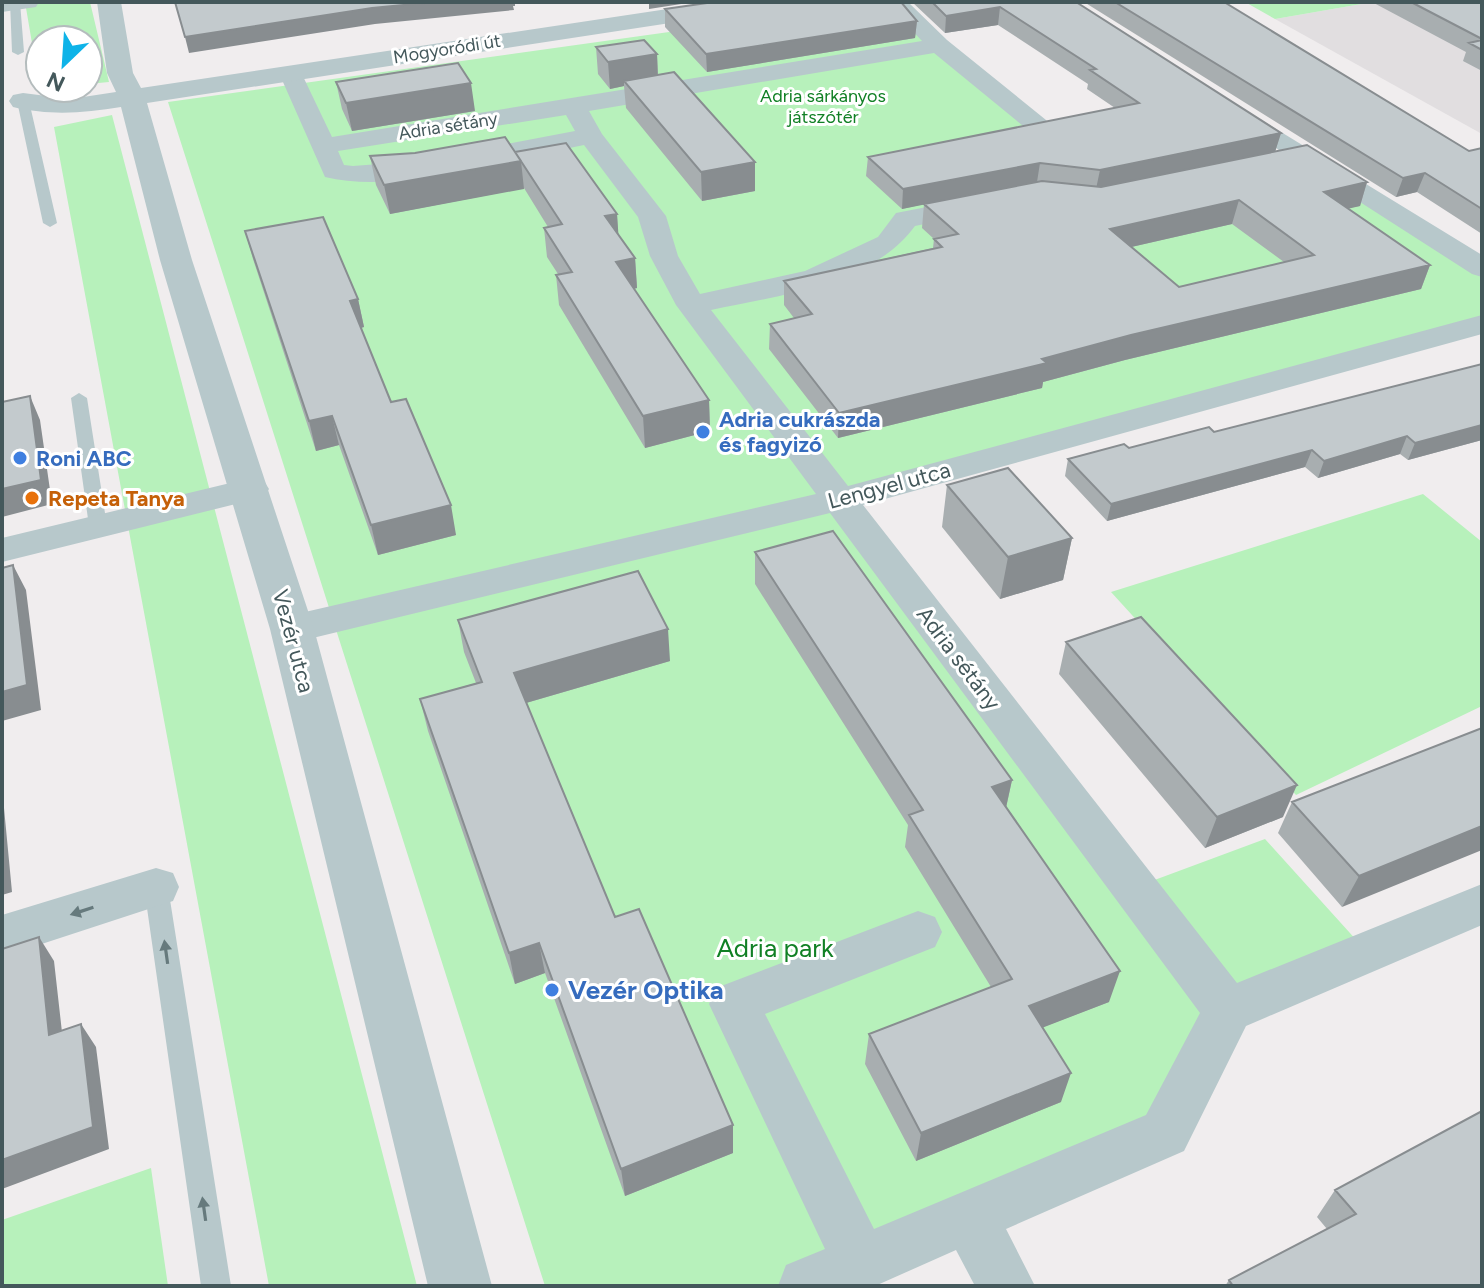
<svg xmlns="http://www.w3.org/2000/svg" width="1484" height="1288" viewBox="0 0 1484 1288" font-family="Figtree,sans-serif">
<rect width="100%" height="100%" fill="#f0edee"/>
<path fill="#e1dee0" d="M1373 2H1482V134L1275 19Z"/>
<path fill="#b7f1bb" d="M25 2H90L109 82 88 84V40H40V88H58L40 90Z
M883 2 1132 192 1306 156 1482 268V324L839 500 1133 888 1265 839 1368 953 1228 1010 1165 1133 809 1286H545L168 102Z
M1245 2H1373L1275 19Z
M112 115 417 1286H269L54 127Z
M1423 494 1482 542V706L1296 795 1111 592Z
M151 1168 168 1286H2V1220Z"/>
<g fill="none" stroke-linecap="round" stroke-linejoin="round">
<path fill="#b7c8cb" fill-rule="evenodd" d="M10 2H20L24 52 18 55 12 52Z
M23 97 29 101 57 223 50 227 43 223 17 101Z
M79 393 87 398 107 526 98 532 89 526 71 398Z
M156 877 164 880 168 887 231 1286H201L144 887 148 880Z"/>
<path fill="#b7c8cb" fill-rule="evenodd" d="M2 2H39L36 7 2 12Z
M885 2H908L947 40 1046 120 1050 125 1046 130H1028L934 53 589 111 602 134 666 216 678 256 700 294 805 271 878 237 896 213 978 197 988 199 992 205 988 211 915 226C871 286 779 295 711 310L848 486 1482 315V334L863 505 1237 983 1482 884V925L1246 1026 1184 1151 1006 1229 1035 1286H975L956 1250 875 1286H778L786 1265 825 1249 709 1004 716 988 918 911 935 917 942 932 935 947 765 1014 874 1229 1146 1115 1200 1013 830 513 292 643 278 639 272 629 278 619 292 615 816 494 676 305 650 256 638 217 584 145C510 160 397 195 325 177L279 73 283 68H299L332 137 922 41ZM566 115 575 131 418 161 353 166 344 165 338 151Z
M1232 102 1482 255V277L1472 274 1223 114 1220 109Z
M251 478 264 481 269 489 264 497 2 562V538Z
M156 868 173 873 179 887 173 901 2 957V915Z"/>
<path fill="#b7c8cb" fill-rule="evenodd" d="M97 2H121L133 73 141 88 714 2H774L762 9 147 103 192 260 314 629 492 1286H428L270 629 160 260 121 107C84 113 51 116 13 107L9 101 13 95 23 93 70 99 116 92 107 73Z"/>
</g>
<path fill="#a8aeb0" fill-rule="evenodd" d="M912 2H1076L1281 133 1275 152 1367 182 1360 206 1348 208 1430 265 1421 289 1125 360 1043 382 1042 388 838 438 769 349 770 324 794 318 784 305V281L933 248 934 239 922 228 924 204 902 209 866 176 868 157 1115 108 1087 89 1088 84 998 25 945 33ZM1232 224 1284 262 1179 287 1131 247Z
M1084 2H1224L1469 151 1482 148V234L1417 192 1396 197Z
M1372 2H1482V71L1463 61 1466 52Z
M665 9 917 21 915 38 707 72 665 27Z
M596 47 657 54 658 75 755 162V191L702 201 626 108 624 86 610 89 598 74Z
M336 82 475 111 352 131 342 109Z
M515 152 617 214 618 234 635 258 637 288 634 289 709 400 710 431 645 448 559 305 556 275 558 274 547 257 544 228 548 227 524 188 390 214 376 185 370 156Z
M245 231 358 299 364 327 361 328 391 402 456 535 378 555 339 445 316 451 253 259Z
M1482 364V440L1408 460 1400 454 1318 478 1305 467 1107 521 1065 476 1068 459 1214 432Z
M947 485 1072 538 1063 580 1000 599 942 527Z
M755 552 1012 780 1006 808 1109 1002 1043 1027 1061 1102 916 1161 865 1064 869 1034 991 987 905 847 908 825 755 584Z
M458 620 670 661 526 703 615 917 733 1125V1153L625 1196 545 973 515 984 428 731 420 699 476 683 464 652Z
M1066 642 1283 817 1205 848 1059 674Z
M1482 728 1342 907 1278 833 1292 802Z
M1335 1190 1482 1286H1225L1229 1280 1327 1229 1317 1217Z"/>
<path fill="#888d90" d="M435 2H515V6H513L514 10 375 24 189 53 185 37 372 8Z
M649 2H694L649 9Z
M1000 7 998 25 945 33 946 16Z
M917 21 915 38 707 72 706 54Z
M657 54 658 81H624V86L610 89 608 62Z
M471 83 475 111 352 131 346 103Z
M1281 133 1275 152 1096 189 1100 170Z
M521 161 524 189 390 214 384 185Z
M755 162V191L702 201 701 172Z
M1040 163 1037 182 902 209 903 189Z
M1425 173 1417 192 1396 197 1403 178Z
M1367 182 1360 206 1317 216 1324 192Z
M1239 200 1232 224 1105 253 1110 229Z
M617 214 619 243 605 216Z
M635 258 637 288 618 292 616 262Z
M1430 265 1421 289 1125 360 1043 382 1042 388 838 438 839 413 1131 335Z
M358 299 364 327 356 329 350 301Z
M30 396 40 420 52 504 2 517V489Z
M709 400 710 431 645 448 643 416Z
M332 416 339 445 316 451 309 421Z
M1482 425V440L1408 460 1415 443Z
M1407 436 1400 454 1318 478 1324 461Z
M1312 450 1305 467 1107 521 1111 504Z
M451 505 456 535 378 555 371 525Z
M1072 538 1063 580 1000 599 1008 557Z
M13 565 26 590 41 710 2 721V692Z
M668 629 670 661 519 705 514 673Z
M1012 780 1005 812 992 787Z
M1297 785 1283 817 1205 848 1217 817Z
M2 787 12 892 2 895Z
M1482 826V850L1342 907 1359 876Z
M39 937 54 961 65 1059 49 1035Z
M539 943 545 973 515 984 509 953Z
M1120 971 1109 1002 1021 1036 1029 1006Z
M81 1024 96 1047 109 1149 2 1189V1160Z
M1071 1073 1061 1102 916 1161 921 1133Z
M733 1125V1153L625 1196 621 1169Z"/>
<path fill="#c3cacd" stroke="#888d90" stroke-width="2" fill-rule="evenodd" d="M175 2H435L372 8 185 37Z
M714 2H901L917 21 706 54 665 9Z
M932 2H1076L1281 133 1100 170 1040 163 903 189 868 157 1139 103 1090 70 1096 69 1000 7 946 16Z
M1115 2H1224L1469 151 1482 148V209L1425 173 1403 178Z
M1411 2H1482V39Z
M644 40 657 54 608 62 596 47Z
M1482 40V50L1469 43Z
M458 63 471 83 346 103 336 82Z
M674 72 755 162 701 172 624 81Z
M505 137 521 161 384 185 370 156 415 153Z
M566 143 617 214 605 216 635 258 616 262 709 400 643 416 556 275 572 272 544 228 562 224 515 152Z
M1307 145 1367 182 1324 192 1430 265 1131 335 1042 359 1047 363 839 413 770 324 812 314 784 281 942 247 934 239 958 234 924 204 1042 181 1101 187ZM1239 200 1314 255 1179 287 1110 229Z
M323 217 358 299 350 301 391 402 406 399 451 505 371 525 332 416 309 421 245 231Z
M1482 364V425L1415 443 1407 436 1324 461 1312 450 1111 504 1068 459 1124 444 1129 448 1209 427 1214 432Z
M30 396 41 480 2 489V402Z
M1008 468 1072 538 1008 557 947 485Z
M833 531 1012 780 992 787 1120 971 1029 1006 1071 1073 921 1133 869 1034 1012 979 909 815 923 810 755 552Z
M13 565 27 685 2 692V568Z
M638 571 668 629 514 673 615 917 639 909 733 1125 621 1169 539 943 509 953 420 699 482 682 458 620Z
M1141 617 1297 785 1217 817 1066 642Z
M1482 728V826L1359 876 1292 802Z
M39 937 49 1035 81 1024 93 1127 2 1160V949Z
M1482 1111V1286H1233L1229 1280 1356 1214 1335 1190Z"/>
<defs><path id="oneway-solid" d="M-6-.8H1V-3.2L6.5 0L1 3.2V.8H-6Z" transform="scale(2)"/></defs>
<g fill="#667a7d">
<use href="#oneway-solid" transform="translate(82 911) rotate(162)"/>
<use href="#oneway-solid" transform="translate(166 952) rotate(-98)"/>
<use href="#oneway-solid" transform="translate(204 1209) rotate(-98)"/>
</g>
<g fill="#3f7fe0" stroke="#fff" stroke-width="3">
<circle cx="703" cy="432" r="8"/>
<circle cx="20" cy="458" r="8"/>
<circle cx="552" cy="990" r="8"/>
</g>
<circle fill="#e8710a" stroke="#fff" stroke-width="3" cx="32" cy="498" r="8"/>
<g text-anchor="middle" stroke-width="6" stroke-linejoin="round" paint-order="stroke">
<g font-size="18" fill="#44585b" stroke="#fff">
<text transform="translate(447 49) rotate(-9)" y="6">Mogyoródi út</text>
<text transform="translate(448 126) rotate(-9)" y="6">Adria sétány</text>
</g>
<g font-size="18" fill="#118025" stroke="#fff">
<text x="823" y="102">Adria sárkányos<tspan x="823" dy="21">játszótér</tspan></text>
</g>
<g font-size="22" font-weight="bold" fill="#366cbe" stroke="#fff" text-anchor="start">
<text x="719" y="427">Adria cukrászda<tspan x="719" dy="25">és fagyizó</tspan></text>
<text x="36" y="466">Roni ABC</text>
</g>
<g font-size="22" fill="#44585b" stroke="#fff">
<text transform="translate(889 485) rotate(-15)" y="8">Lengyel utca</text>
<text transform="translate(294 641) rotate(75)" y="8">Vezér utca</text>
<text transform="translate(959 658) rotate(53)" y="8">Adria sétány</text>
</g>
<g font-size="22" font-weight="bold" fill="#c56008" stroke="#fff" text-anchor="start">
<text x="48" y="506">Repeta Tanya</text>
</g>
<g font-size="26" fill="#118025" stroke="#fff">
<text x="775" y="957">Adria park</text>
</g>
<g font-size="26" font-weight="bold" fill="#366cbe" stroke="#fff" text-anchor="start">
<text x="568" y="999">Vezér Optika</text>
</g>
</g>
<rect width="1484" height="1288" fill="none" stroke="#44585b" stroke-width="8"/>
<g transform="translate(64 64) rotate(205)"><circle r="38" fill="#ffffff" stroke="#b4bcbd" stroke-width="2"/>
<path d="M0-6L14 30L0 20L-14 30Z" fill="#0eb3e8"/>
<text y="-12" font-size="22" font-weight="bold" text-anchor="middle" fill="#44585b">N</text>
</g>
</svg>
